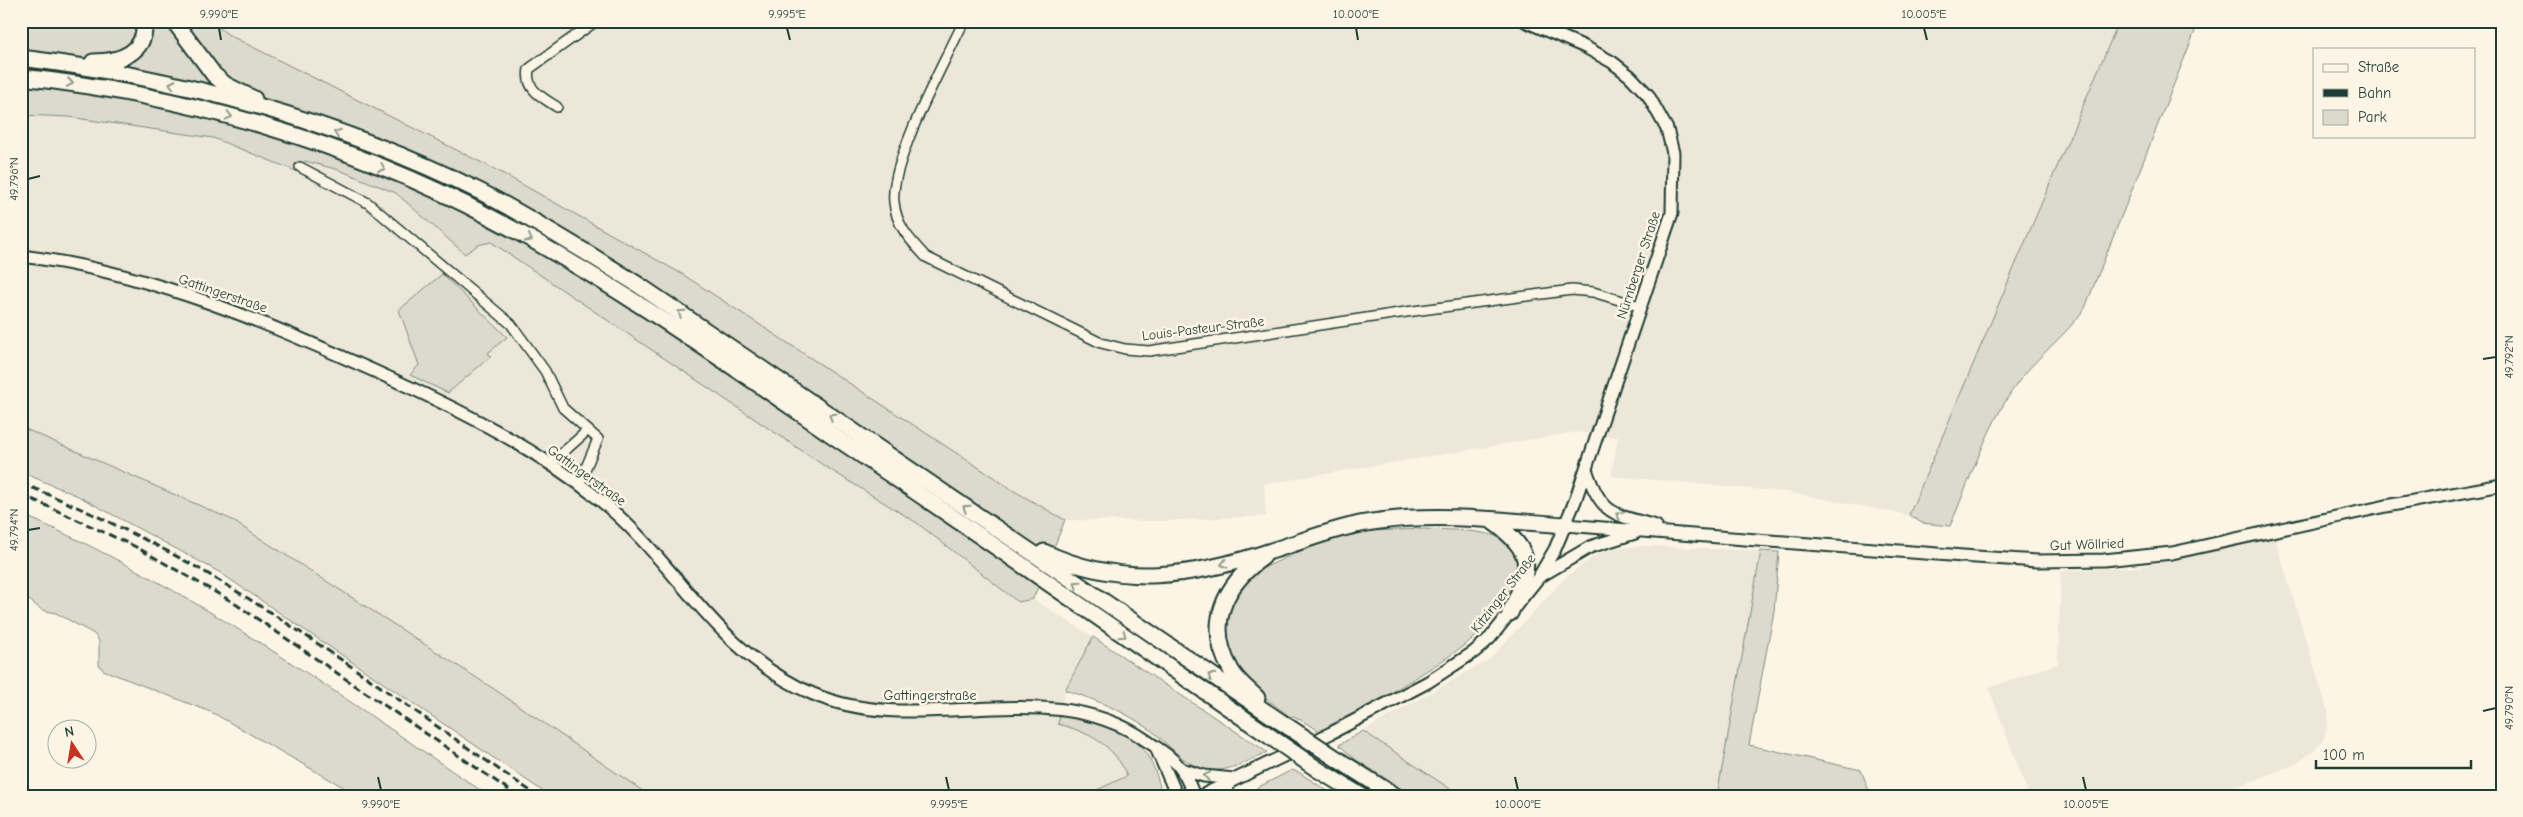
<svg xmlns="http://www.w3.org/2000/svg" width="2523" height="817" viewBox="0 0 2523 817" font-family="'Comic Neue',sans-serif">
<rect width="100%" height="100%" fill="#fcf5e5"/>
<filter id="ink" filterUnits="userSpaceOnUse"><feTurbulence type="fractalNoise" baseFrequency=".02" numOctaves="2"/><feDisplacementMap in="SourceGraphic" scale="10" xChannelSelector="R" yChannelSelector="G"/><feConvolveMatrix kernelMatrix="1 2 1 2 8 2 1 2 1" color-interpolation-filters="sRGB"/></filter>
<g filter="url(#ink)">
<path fill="#ece7d8" d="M210 21H2119L1909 515 1786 492 1611 476 1618 437 1577 432 1264 484 1266 516 1162 521 1065 520 229 35Z
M21 115 69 117 213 138 296 171 305 161 338 170 396 193 465 253 478 245 491 242 826 467 917 523 1018 602 1033 599 1093 637 1065 690 1058 724 1084 731 1113 752 1122 763 1127 776 1084 796H650L497 691 230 519 21 427Z
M2275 538 2328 712 2327 727 2323 741 2314 751 2296 764 2212 796H2029L1989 688 2058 663 2061 571 2139 567Z
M1649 546 1761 551 1717 796H1461L1363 731 1490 659 1563 580 1580 566 1597 555 1615 548Z"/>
<path fill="#dcdacc" stroke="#7e8c80" d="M21 21H210L229 35 500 172 682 274 1016 492 1065 520 1033 599 1018 602 917 523 826 467 491 242 478 245 465 254 396 193 339 170 305 161 296 171 213 138 69 117 21 115Z
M2119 21H2199L2085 308C2065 337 2035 358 2016 385 1986 428 1971 478 1950 526L1922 523 1909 515Z
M442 274 507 337 488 353 491 356 448 393 410 375 419 365 399 310Z
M21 427 230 519 497 691 650 796H550L219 572 78 496 21 472Z
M21 514C189 586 338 694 489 796H359L213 713 103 670 99 665V641L94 634 56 613 42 610 28 599H21Z
M1424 529C1446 530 1486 529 1505 540 1512 544 1517 556 1521 562 1519 572 1518 586 1512 595 1485 639 1436 664 1394 691 1371 706 1347 723 1321 732L1294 716 1290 717 1244 681 1225 650 1224 614 1233 594 1255 572 1298 552 1330 540 1367 531Z
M1761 551 1779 552 1774 611 1749 745 1861 770 1871 796H1717Z
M1093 637 1267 752C1249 761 1225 774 1205 769 1182 764 1169 744 1152 731 1125 711 1096 700 1065 690Z
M1061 711C1113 725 1149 732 1161 792L1160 796H1084L1127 776C1115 745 1088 732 1058 724Z
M1363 731 1461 796H1413L1355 759 1339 745Z
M1292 770 1300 773 1335 796H1241Z"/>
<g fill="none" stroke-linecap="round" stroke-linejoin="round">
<defs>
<path id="minor" d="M964 21C945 61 889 163 894 202 896 226 911 241 926 257L1101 343 1125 349 1149 351 1406 312 1572 290 1593 292 1639 306
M557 107C542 97 525 90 529 69L596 21
M300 167 368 203 511 324 545 371 563 408 598 439 579 484
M550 464 587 431"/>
<path id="tertiary" d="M21 256C137 270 249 315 354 362 440 400 527 441 600 500 679 564 713 651 813 694 921 740 1047 671 1147 741 1159 749 1175 759 1183 772 1187 779 1191 788 1194 796
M1586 469C1601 515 1613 514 1656 526
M1565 525 1976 557 2038 561 2104 560 2172 553 2386 506 2502 485
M1539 577 1590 547 1635 533
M1157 750 1177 796
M1181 769 1204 776 1234 779
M1201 796 1331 733 1428 682 1474 652 1490 638 1538 578 1555 549 1575 501 1672 213 1673 153 1667 129 1648 95 1630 76 1612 62 1585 47 1525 21"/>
<path id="trunk" d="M174 21 214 75 226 85 254 99
M21 58C178 77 339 121 481 192 536 221 588 253 640 286L1281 722
M93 62C120 62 147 53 144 21
M21 77C181 94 349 142 492 218 612 281 723 360 835 437 979 534 1122 634 1265 733
M1492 521C1536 553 1531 567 1510 613
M1044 552C1121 588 1193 577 1271 551 1307 540 1342 525 1380 521 1441 513 1504 521 1565 525
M1257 698C1248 689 1237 681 1231 670 1205 625 1224 585 1263 557
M1340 761 1395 796
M1317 769 1361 796
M1223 796 1227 783"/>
</defs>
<use href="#minor" stroke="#1f3d34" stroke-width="12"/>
<use href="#tertiary" stroke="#1f3d34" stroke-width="15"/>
<use href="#trunk" stroke="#1f3d34" stroke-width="19"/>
<use href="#minor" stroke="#fcf5e5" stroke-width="9"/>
<use href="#tertiary" stroke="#fcf5e5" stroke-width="11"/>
<use href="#trunk" stroke="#fcf5e5" stroke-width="15"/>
<path stroke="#1f3d34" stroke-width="3" stroke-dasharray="8 4" stroke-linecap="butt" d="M21 483C82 508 141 536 198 568 316 637 425 720 538 796
M21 494 136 547 231 601 518 796"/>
<defs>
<path id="trunk-bridge" d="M1281 722 1340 761
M1265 733 1317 769"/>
</defs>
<use href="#trunk-bridge" stroke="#1f3d34" stroke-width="19" stroke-linecap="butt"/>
<use href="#trunk-bridge" stroke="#fcf5e5" stroke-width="15"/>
</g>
<defs><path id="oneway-chevron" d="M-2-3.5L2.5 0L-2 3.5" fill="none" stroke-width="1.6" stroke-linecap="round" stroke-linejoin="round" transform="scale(1.25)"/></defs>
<g stroke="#8e998c">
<use href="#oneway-chevron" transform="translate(70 83) rotate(8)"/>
<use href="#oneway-chevron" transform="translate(172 84) rotate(-168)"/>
<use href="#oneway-chevron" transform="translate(229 116) rotate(14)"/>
<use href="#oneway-chevron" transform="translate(337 133) rotate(-160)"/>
<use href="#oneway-chevron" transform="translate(382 168) rotate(23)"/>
<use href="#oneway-chevron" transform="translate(529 239) rotate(30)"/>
<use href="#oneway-chevron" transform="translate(681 313) rotate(-146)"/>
<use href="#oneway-chevron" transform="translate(832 416) rotate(-146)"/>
<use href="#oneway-chevron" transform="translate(966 508) rotate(-146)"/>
<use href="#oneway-chevron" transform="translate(1619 515) rotate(-158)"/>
<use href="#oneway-chevron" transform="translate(1224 564) rotate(166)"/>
<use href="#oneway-chevron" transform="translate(1077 584) rotate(-146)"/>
<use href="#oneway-chevron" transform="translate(1123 635) rotate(35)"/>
<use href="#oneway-chevron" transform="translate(1211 676) rotate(-146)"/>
<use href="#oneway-chevron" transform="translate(1207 776) rotate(-170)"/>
</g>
</g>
<path fill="none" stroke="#1f3d34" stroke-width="2" d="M219 28 221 40M787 28 790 40M1356 28 1358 40M1924 28 1927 40M28 179 40 176M2483 359 2496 357M28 530 40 528M2483 711 2496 708M378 777 381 790M946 777 949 790M1515 777 1518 790M2083 777 2086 790"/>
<g text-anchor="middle" stroke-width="5" stroke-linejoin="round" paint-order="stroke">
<g font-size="14" fill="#1f3d34" stroke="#fcf5e5">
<text transform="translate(1638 265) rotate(-72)" y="5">Nürnberger Straße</text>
<text transform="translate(223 293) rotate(19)" y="5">Gattingerstraße</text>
<text transform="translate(1203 328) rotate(-7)" y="5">Louis-Pasteur-Straße</text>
<text transform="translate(587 475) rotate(36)" y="5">Gattingerstraße</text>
<text transform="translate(2087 544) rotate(-2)" y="5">Gut Wöllried</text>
<text transform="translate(1503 593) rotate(-52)" y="5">Kitzinger Straße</text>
<text x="930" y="700">Gattingerstraße</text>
</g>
</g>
<rect width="2523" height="817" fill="none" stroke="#fcf5e5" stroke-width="55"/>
<rect x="2313" y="48" width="162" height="90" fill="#fcf5e5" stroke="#a4ab9e"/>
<rect x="2323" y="64" width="25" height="8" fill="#fcf5e5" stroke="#a4ab9e"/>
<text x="2358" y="72" font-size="15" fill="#1f3d34">Straße</text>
<rect x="2323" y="89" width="25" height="8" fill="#1f3d34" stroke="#a4ab9e"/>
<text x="2358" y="98" font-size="15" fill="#1f3d34">Bahn</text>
<rect x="2323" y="110" width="25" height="15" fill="#dcdacc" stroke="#a4ab9e"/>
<text x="2358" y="122" font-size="15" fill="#1f3d34">Park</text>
<g transform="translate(72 744) rotate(348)"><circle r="24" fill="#fcf5e5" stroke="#a4ab9e"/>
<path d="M0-4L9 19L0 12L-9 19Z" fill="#c8321e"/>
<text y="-8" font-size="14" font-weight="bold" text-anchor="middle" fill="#1f3d34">N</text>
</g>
<path d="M2316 760v8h155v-8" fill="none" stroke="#1f3d34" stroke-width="2.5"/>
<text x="2323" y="760" font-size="15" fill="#1f3d34" stroke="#fcf5e5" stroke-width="4" paint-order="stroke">100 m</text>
<rect x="28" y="28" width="2468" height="762" fill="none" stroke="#1f3d34" stroke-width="2"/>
<g font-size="12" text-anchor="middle" fill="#1f3d34">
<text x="219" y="18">9.990°E</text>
<text x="787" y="18">9.995°E</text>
<text x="1356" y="18">10.000°E</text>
<text x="1924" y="18">10.005°E</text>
<text transform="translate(14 179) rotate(-90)" y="4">49.796°N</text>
<text transform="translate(2509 357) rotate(-90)" y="4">49.792°N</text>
<text transform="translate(14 530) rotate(-90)" y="4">49.794°N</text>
<text transform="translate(2509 708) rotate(-90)" y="4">49.790°N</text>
<text x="381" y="808">9.990°E</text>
<text x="949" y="808">9.995°E</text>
<text x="1518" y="808">10.000°E</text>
<text x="2086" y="808">10.005°E</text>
</g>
</svg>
